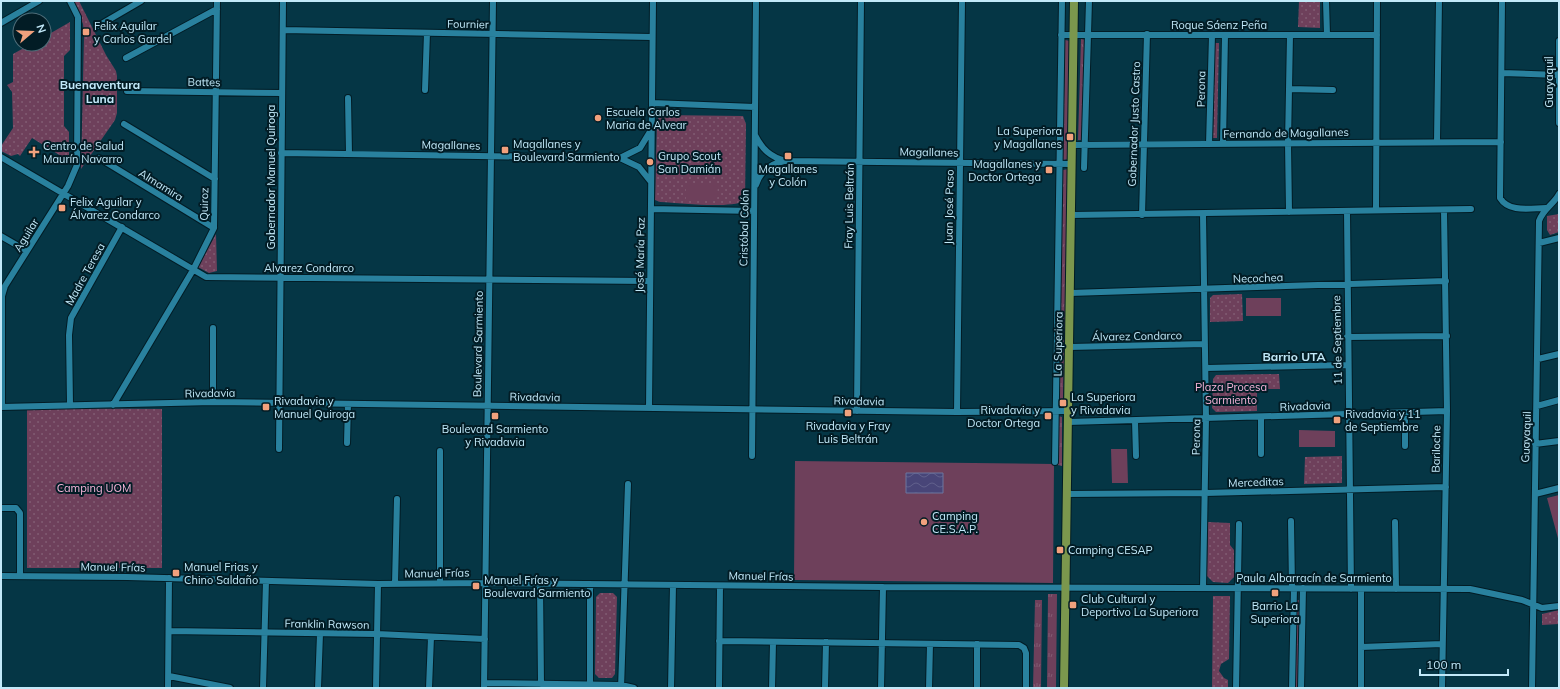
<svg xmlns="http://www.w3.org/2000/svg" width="1560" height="689" viewBox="0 0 1560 689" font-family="Mulish,sans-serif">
<defs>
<pattern id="grass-tufts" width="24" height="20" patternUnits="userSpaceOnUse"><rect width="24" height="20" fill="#6e405b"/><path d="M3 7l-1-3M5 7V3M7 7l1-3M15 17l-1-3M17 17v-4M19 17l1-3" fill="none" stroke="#815c73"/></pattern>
<pattern id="park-dots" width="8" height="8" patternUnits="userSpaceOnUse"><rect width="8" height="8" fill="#6e405b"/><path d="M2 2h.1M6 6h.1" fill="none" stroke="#815c73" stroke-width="1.8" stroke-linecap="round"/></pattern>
<pattern id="water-waves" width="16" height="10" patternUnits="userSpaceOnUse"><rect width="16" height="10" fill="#484578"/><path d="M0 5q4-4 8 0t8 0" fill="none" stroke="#61608c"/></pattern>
</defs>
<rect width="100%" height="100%" fill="#053645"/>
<path fill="url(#grass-tufts)" d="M1081 39 1086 40 1083 140H1078Z
M1065 40 1070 41 1068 159 1063 160Z
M1068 169 1063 407 1058 406 1063 170Z
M1058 416 1062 417V466L1058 465Z
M1048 594H1057L1056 688H1047Z
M1035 600H1042L1041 688H1033Z
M1297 600H1300L1298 688H1295Z"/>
<path fill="url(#park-dots)" d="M74 1H79L106 55 116 71 117 76V113L115 120 81 169 84 36 83 24Z
M1299 1H1320V28L1298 27Z
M70 22V50L64 56V126L69 132V161L32 138 20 156 18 154 11 156 1 151V146L13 128 12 92 7 85 13 82V54L31 44H44V37Z
M1215 43H1219L1217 138H1213Z
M661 115 743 116 746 124 745 201C727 209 682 203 660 202L655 200 657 120Z
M1559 214V232L1550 235 1547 230V216Z
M216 234 217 271 209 273 198 267Z
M1242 294 1243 321 1210 322V298L1213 295Z
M1279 374 1280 389H1257V411L1216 412 1212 408 1213 379 1216 375Z
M27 408 162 409V568H27Z
M1342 456V483L1304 484 1305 457Z
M1208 522 1230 523V545L1234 550V577L1228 583 1213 582 1207 576Z
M600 593H613L617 597 615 674 612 678H599L595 674 596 597Z
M1213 596H1230L1229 659 1221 664 1219 671 1224 678 1228 680V688H1212Z
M1559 610V624L1542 625V614Z"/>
<path fill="#6e405b" d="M686 183H718L717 199H686Z
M1246 298H1281V316H1246Z
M1299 430 1335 431V447H1299Z
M1111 449H1127L1128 483H1112Z
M795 461 1054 464 1053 583 794 580Z
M1559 495V542L1547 498Z"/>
<path fill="url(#water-waves)" stroke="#6d769f" d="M906 473H943V493H906Z"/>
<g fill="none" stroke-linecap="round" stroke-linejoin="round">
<defs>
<path id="minor" d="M1326 1 1327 35
M1502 1 1500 198C1509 213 1531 208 1546 208
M1 23 39 1
M98 26 141 1
M283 30 652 37
M1061 35H1377
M1559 41V123
M126 58 217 9
M1502 73 1558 75
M1289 89 1333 90
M425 90 427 33
M127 91 282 93
M348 98 349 154
M652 103 755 107
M124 124 215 179
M755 135C762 149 770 157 786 161L1072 164
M1437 141 1439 1
M1223 143 1225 35
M1209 144 1212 35
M1072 145 1501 142
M281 153 620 158 640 148 651 130
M1 157 206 277 650 281
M99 158 214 228
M620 158 639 167 651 182
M1084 168 1089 1
M756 185C760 171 771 164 784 161
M651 209 754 211
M1376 210 1377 1
M1347 211 1351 589
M1289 212 1288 143 1290 35
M1071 215 1471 209
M1142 215 1147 34
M1 236 27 251
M1539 243 1559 238
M1070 293 1446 281
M213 328V402
M1347 337 1447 336
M1069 347 1205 344
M1538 359 1559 354
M1206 368 1347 365
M70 404 69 335 71 318 122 227
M113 405 193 270 214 228 217 1
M1537 406 1559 400
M1 407 213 402 957 412 1068 411
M2 407V296L5 286 68 186 77 165 78 17 70 1
M649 408 653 1
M857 411 861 1
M957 412 962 1
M1405 413V446
M1135 421 1136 456
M1068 422 1447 411
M347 443 348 404
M1535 444 1559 441
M279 449 283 1
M1261 454V418
M752 456 756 1
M1055 462 1062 1
M1067 494 1205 493 1446 487
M1535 494 1559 488
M1 508H16L20 513V576
M1291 521 1292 588
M1395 522 1396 589
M1 576 127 577 378 584 486 583 883 587 1470 589 1522 600 1542 608 1559 606
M440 583V451
M395 584 397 499
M540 584 541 684
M590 584V685
M1203 588 1206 419 1203 214
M169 631 377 634 485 639
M719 641 1019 645 1024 648 1026 653V688
M1361 647 1442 644
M169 676 230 688
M485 683 621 685 634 688
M168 688 169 578
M263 688 266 581
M318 688 320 634
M376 688 378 584
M429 688 431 637
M484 688 493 1
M621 688 628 484
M671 688 673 585
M719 688 720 586
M772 688 773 642
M825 688 826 642
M881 688 883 587
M929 688 930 644
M977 688V644
M1236 688 1239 524
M1292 688 1294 588
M1301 688 1303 588
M1361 688V589
M1442 688 1447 411 1444 210
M1532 688 1539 221C1543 209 1554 204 1559 194"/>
<path id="major" d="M1064 688 1074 1"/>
</defs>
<use href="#minor" stroke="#021c25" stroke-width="8"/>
<use href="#major" stroke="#021c25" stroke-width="10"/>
<use href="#minor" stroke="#29819e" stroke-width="6"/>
<use href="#major" stroke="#7b974d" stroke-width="8"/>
</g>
<g fill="#f1a17d" stroke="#021c25" stroke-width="1.5">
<rect x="82" y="28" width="8" height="8" rx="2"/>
<circle cx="598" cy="118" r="4"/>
<rect x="1066" y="133" width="8" height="8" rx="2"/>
<rect x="501" y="146" width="8" height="8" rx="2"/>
<path d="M32 146h4v4h4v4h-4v4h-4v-4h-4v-4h4z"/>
<rect x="784" y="152" width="8" height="8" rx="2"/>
<circle cx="650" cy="162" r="4"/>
<rect x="1045" y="166" width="8" height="8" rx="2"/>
<rect x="58" y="204" width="8" height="8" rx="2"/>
<rect x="1059" y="399" width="8" height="8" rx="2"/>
<rect x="262" y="403" width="8" height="8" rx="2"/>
<rect x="844" y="409" width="8" height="8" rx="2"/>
<rect x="491" y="412" width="8" height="8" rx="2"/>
<rect x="1044" y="412" width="8" height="8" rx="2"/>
<rect x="1333" y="416" width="8" height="8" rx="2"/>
<circle cx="924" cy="522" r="4"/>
<rect x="1056" y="546" width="8" height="8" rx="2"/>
<rect x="172" y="569" width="8" height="8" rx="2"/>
<rect x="472" y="582" width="8" height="8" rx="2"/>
<rect x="1271" y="589" width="8" height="8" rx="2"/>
<rect x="1069" y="601" width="8" height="8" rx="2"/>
</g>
<g text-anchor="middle" stroke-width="4" stroke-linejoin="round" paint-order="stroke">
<g font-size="11" fill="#c2e9f9" stroke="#021c25">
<text transform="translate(468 24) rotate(1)" y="4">Fournier</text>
<text x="1219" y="29">Roque Sáenz Peña</text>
<text transform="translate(204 82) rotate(1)" y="4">Battes</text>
<text transform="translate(1549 82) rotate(-90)" y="4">Guayaquil</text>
<text transform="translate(1201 89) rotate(-89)" y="4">Perona</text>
<text transform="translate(1134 124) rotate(-88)" y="4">Gobernador Justo Castro</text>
<text transform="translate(1286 133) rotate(-1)" y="4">Fernando de Magallanes</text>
<text transform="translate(451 145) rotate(1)" y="4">Magallanes</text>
<text transform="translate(929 152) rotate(1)" y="4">Magallanes</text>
<text transform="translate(271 177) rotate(-90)" y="4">Gobernador Manuel Quiroga</text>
<text transform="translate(161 185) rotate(32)" y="4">Almamira</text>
<text transform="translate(204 204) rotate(-89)" y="4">Quiroz</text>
<text transform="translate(849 206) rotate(-89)" y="4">Fray Luis Beltrán</text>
<text transform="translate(949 207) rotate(-89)" y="4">Juan José Paso</text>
<text transform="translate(744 228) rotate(-89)" y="4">Cristóbal Colón</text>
<text transform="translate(26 235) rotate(-58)" y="4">Aguilar</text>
<text transform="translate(640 255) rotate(-89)" y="4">José María Paz</text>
<text x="309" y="272">Alvarez Condarco</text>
<text transform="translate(85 274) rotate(-61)" y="4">Madre Teresa</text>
<text transform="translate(1258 278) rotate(-2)" y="4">Necochea</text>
<text transform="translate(1137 336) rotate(-1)" y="4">Álvarez Condarco</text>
<text transform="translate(1337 340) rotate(-91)" y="4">11 de Septiembre</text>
<text transform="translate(478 344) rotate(-89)" y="4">Boulevard Sarmiento</text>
<text transform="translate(1058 344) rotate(-89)" y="4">La Superiora</text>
<text transform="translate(210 393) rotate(-1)" y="4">Rivadavia</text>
<text transform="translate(535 397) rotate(1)" y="4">Rivadavia</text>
<text transform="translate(859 401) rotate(1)" y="4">Rivadavia</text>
<text transform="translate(1305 406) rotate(-2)" y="4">Rivadavia</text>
<text transform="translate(1196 437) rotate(-89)" y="4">Perona</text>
<text transform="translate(1526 437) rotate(-88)" y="4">Guayaquil</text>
<text transform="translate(1436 449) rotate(-89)" y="4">Bariloche</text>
<text transform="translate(1256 482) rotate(-2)" y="4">Merceditas</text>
<text transform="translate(113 567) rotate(1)" y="4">Manuel Frías</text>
<text transform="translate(437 573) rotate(-1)" y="4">Manuel Frías</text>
<text transform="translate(761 576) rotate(1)" y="4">Manuel Frías</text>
<text x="1314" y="582">Paula Albarracín de Sarmiento</text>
<text transform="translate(327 624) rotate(1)" y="4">Franklin Rawson</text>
</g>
<g font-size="11" fill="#c2e9f9" stroke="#021c25" text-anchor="start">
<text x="94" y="30">Felix Aguilar<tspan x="94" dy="13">y Carlos Gardel</tspan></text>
<text x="606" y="116">Escuela Carlos<tspan x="606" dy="13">Maria de Alvear</tspan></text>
<text x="1062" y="135" text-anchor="end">La Superiora<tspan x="1062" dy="13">y Magallanes</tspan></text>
<text x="513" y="148">Magallanes y<tspan x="513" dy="13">Boulevard Sarmiento</tspan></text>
<text x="43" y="150">Centro de Salud<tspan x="43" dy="13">Maurín Navarro</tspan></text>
<text x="658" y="160">Grupo Scout<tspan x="658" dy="13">San Damián</tspan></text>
<text x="1041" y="168" text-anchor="end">Magallanes y<tspan x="1041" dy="13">Doctor Ortega</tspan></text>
<text x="788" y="173" text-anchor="middle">Magallanes<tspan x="788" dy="13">y Colón</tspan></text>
<text x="70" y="206">Felix Aguilar y<tspan x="70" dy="13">Álvarez Condarco</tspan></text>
<text x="1071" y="401">La Superiora<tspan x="1071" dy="13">y Rivadavia</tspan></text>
<text x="274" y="405">Rivadavia y<tspan x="274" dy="13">Manuel Quiroga</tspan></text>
<text x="1040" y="414" text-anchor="end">Rivadavia y<tspan x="1040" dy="13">Doctor Ortega</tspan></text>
<text x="1345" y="418">Rivadavia y 11<tspan x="1345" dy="13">de Septiembre</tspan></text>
<text x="848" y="430" text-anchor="middle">Rivadavia y Fray<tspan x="848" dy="13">Luis Beltrán</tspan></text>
<text x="495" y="433" text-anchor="middle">Boulevard Sarmiento<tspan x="495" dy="13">y Rivadavia</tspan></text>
<text x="932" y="520">Camping<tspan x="932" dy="13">CE.S.A.P.</tspan></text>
<text x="1068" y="554">Camping CESAP</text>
<text x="184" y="571">Manuel Frias y<tspan x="184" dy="13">Chino Saldaño</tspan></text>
<text x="484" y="584">Manuel Frías y<tspan x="484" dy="13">Boulevard Sarmiento</tspan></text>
<text x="1081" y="603">Club Cultural y<tspan x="1081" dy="13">Deportivo La Superiora</tspan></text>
<text x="1275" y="610" text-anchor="middle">Barrio La<tspan x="1275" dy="13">Superiora</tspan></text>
</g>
<g font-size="11" fill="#f9b6db" stroke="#021c25">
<text x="1231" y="391">Plaza Procesa<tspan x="1231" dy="13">Sarmiento</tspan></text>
<text x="94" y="492">Camping UOM</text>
</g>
<g font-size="12" font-weight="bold" fill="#c2e9f9" stroke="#021c25">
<text x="100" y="89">Buenaventura<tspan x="100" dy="14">Luna</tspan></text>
<text x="1294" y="361">Barrio UTA</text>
</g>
</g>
<rect width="1560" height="689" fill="none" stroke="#c2e9f9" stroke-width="4"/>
<g transform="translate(32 32) rotate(71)"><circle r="19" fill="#021c25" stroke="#4f6e7a"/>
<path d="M0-3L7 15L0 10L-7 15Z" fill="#f1a17d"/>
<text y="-6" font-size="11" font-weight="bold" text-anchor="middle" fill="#c2e9f9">N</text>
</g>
<path d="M1420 669v6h88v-6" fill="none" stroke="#c2e9f9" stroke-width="2"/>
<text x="1426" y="669" font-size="12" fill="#c2e9f9" stroke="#021c25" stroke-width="3" paint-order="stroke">100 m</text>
</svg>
